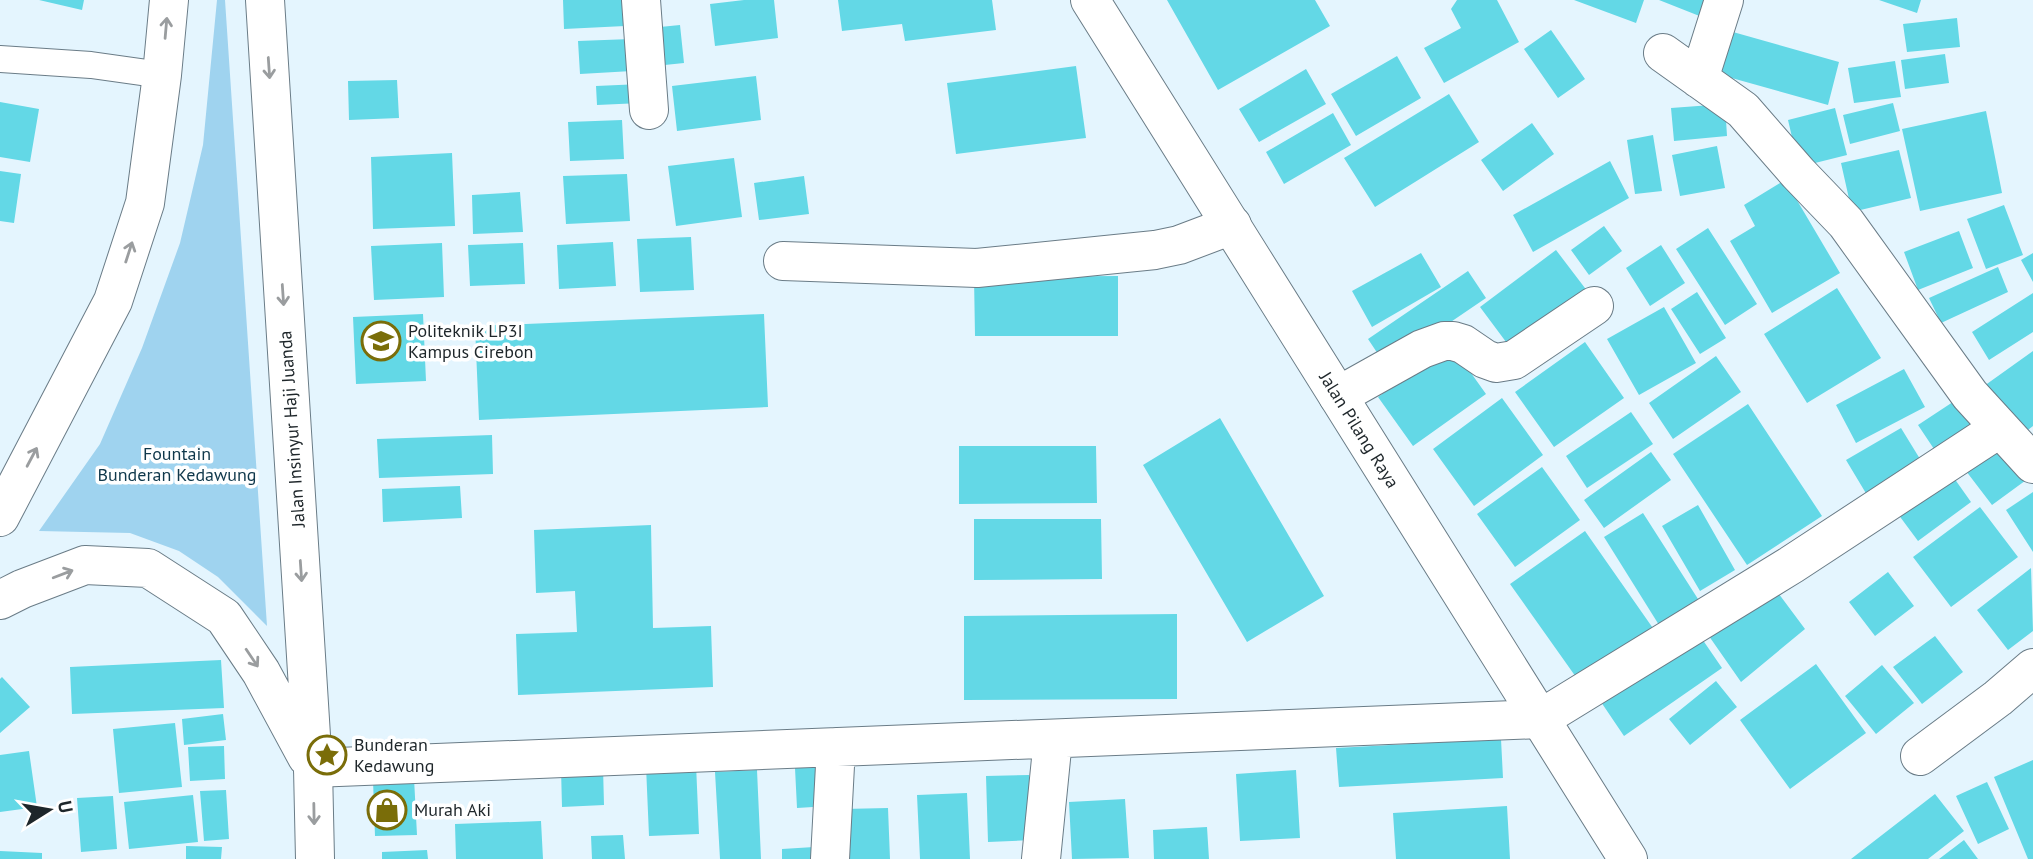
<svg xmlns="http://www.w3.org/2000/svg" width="2033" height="859" viewBox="0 0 2033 859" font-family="'PT Sans',sans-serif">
<rect width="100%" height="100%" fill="#e4f5fe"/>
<path fill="#9fd3ef" d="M217 0H225L267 626 218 577 179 551 130 533 39 531 100 444 142 348 180 243 203 145Z"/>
<path fill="#63d8e6" d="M39 0H84L82 10Z
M563 0H624L625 26 564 29Z
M744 0H774L778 38 715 46 710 4Z
M838 0H992L996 30 905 41 902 24 842 31Z
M1167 0H1315L1330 26 1218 90Z
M1457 0H1497L1519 42 1444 83 1424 48 1461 28 1451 9Z
M1574 0H1644L1636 23Z
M1659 0H1709L1702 17Z
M1879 0H1921L1917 13Z
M1957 18 1960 47 1907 52 1903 24Z
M680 25 684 63 655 66 650 28Z
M1551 30 1585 79 1558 98 1524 49Z
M1733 32 1839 62 1828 105 1721 75Z
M631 39 632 71 580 74 578 41Z
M1945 54 1949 83 1905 89 1901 60Z
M1397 56 1421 98 1356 136 1331 94Z
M1895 61 1901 97 1854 103 1848 68Z
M1076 66 1086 138 956 154 947 83Z
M1306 69 1326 104 1259 142 1239 109Z
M756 76 761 120 677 131 672 86Z
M397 80 399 118 349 120 348 81Z
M641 84V103L597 105 596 86Z
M1449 94 1479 142 1375 207 1344 158Z
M0 102 39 109 30 162 0 157Z
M1893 103 1900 131 1850 144 1843 115Z
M1725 104 1727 136 1674 141 1671 108Z
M1835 108 1847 155 1799 167 1788 120Z
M1986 111 2002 193 1920 211 1902 129Z
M1333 113 1351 145 1284 184 1266 152Z
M622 120 624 159 570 161 568 122Z
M1532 123 1554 154 1503 191 1481 160Z
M1653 135 1662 191 1635 194 1627 140Z
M1717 146 1725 188 1680 196 1672 155Z
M1899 150 1911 198 1852 212 1841 163Z
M452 153 455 226 373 229 371 157Z
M734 158 742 217 676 226 668 166Z
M1610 161 1629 198 1533 252 1513 215Z
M0 171 21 174 14 223 0 221Z
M627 174 630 221 566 224 563 176Z
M804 176 809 214 759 220 754 183Z
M1785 180 1840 273 1772 313 1730 241 1755 226 1744 205Z
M520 192 523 232 473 234 472 195Z
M2004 205 2023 255 1986 269 1967 219Z
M1604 226 1622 251 1589 275 1571 250Z
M1708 228 1757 304 1725 325 1676 249Z
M1959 231 1973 268 1918 290 1904 252Z
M691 237 694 290 640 292 637 239Z
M613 242 616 286 559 289 557 245Z
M442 243 444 297 374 300 371 246Z
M523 243 525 284 470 286 468 245Z
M1661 245 1685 283 1650 306 1626 268Z
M1556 250 1591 296 1515 354 1480 307Z
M1421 253 1441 287 1372 327 1352 291Z
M2033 253V282L2021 260Z
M1998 267 2008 292 1941 323 1929 298Z
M1468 271 1486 298 1386 366 1368 339Z
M1118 276V336H975L974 277Z
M1837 288 1881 358 1807 403 1764 334Z
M1697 292 1726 338 1700 354 1671 309Z
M2033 293V332L1989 360 1972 332Z
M1664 307 1696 363 1639 395 1607 339Z
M423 314 426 381 356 384 353 317Z
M764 314 768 407 479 420 475 326Z
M1585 342 1624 398 1554 447 1515 392Z
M1451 345 1486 394 1413 446 1378 397Z
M2033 351V426L2020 436 1984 386Z
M1716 356 1741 392 1673 439 1649 403Z
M1904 369 1925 407 1856 443 1836 405Z
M1962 396 1985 432 1942 461 1918 425Z
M1502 398 1543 455 1474 506 1433 449Z
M1748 404 1822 516 1747 565 1673 454Z
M1631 412 1653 444 1587 488 1566 456Z
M1220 418 1324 596 1247 642 1143 465Z
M1901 428 1928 472 1873 505 1846 460Z
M492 435 493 474 379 478 377 439Z
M2009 440 2033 475 1992 505 1966 471Z
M959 446H1096L1097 503 959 504Z
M1651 452 1671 480 1604 528 1584 500Z
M1542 467 1580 520 1515 567 1477 514Z
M1949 471 1971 502 1918 541 1895 510Z
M460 486 462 518 383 522 382 489Z
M2033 492V552L2006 510Z
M1698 505 1735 570 1700 591 1662 526Z
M1980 507 2018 557 1951 607 1913 557Z
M1643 513 1698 599 1659 625 1604 537Z
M974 519H1101L1102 579 974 580Z
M651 525 653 628 711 626 713 687 518 695 516 634 577 632 575 591 536 593 534 530Z
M1585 531 1657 634 1583 687 1510 584Z
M2031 568 2033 631 2008 650 1977 610Z
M1888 572 1914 606 1875 636 1849 602Z
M1770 582 1805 629 1741 682 1704 629Z
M1177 614V699L964 700V616Z
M1698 633 1722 668 1624 736 1601 702Z
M1935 636 1963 672 1922 704 1893 667Z
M221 660 224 708 72 714 70 667Z
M1816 664 1866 733 1790 789 1740 720Z
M1882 665 1914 703 1876 734 1845 696Z
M2 677 30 707 0 733V679Z
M1716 681 1737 707 1690 745 1669 719Z
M223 714 226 740 184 745 182 719Z
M175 723 182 787 119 793 113 729Z
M1501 739 1503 778 1339 787 1336 748Z
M224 746 225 779 190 781 188 747Z
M29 751 37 807 0 812V755Z
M2033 760V859H2028L1994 777Z
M696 764 699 834 649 836 646 766Z
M827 766 829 806 797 808 795 768Z
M603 767 604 805 562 807 561 769Z
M757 770 761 859H720L715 772Z
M1296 770 1300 838 1240 841 1236 774Z
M1029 775 1032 840 988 842 986 776Z
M414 778 417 835 375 836 373 780Z
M1987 782 2009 829 1978 844 1956 796Z
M226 790 229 839 204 841 200 791Z
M967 793 970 859H920L917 795Z
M1935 794 1964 831 1928 859H1851Z
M193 795 198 842 129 849 124 802Z
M113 796 117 849 81 852 77 798Z
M1125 799 1129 858 1072 859 1069 802Z
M1507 806 1510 859H1396L1393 813Z
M888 808 890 859H846L843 809Z
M541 821 543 859H456L455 824Z
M1207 827 1209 859H1154L1153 830Z
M623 835 625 859H592L591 836Z
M1964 840 1978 859H1939Z
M186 846 222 847 221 859H186Z
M814 847V859H782V849Z
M427 850 428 859H382V852Z
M0 851 42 853V859H0Z"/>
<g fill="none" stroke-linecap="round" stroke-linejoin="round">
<defs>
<path id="service" d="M0 59 91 65 162 75"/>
<path id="minor" d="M641 0 649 110
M1663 53 1743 110 1798 173 1846 223 1970 395 2033 464
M1699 79 1724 0
M783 261 977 268 1155 250 1179 245 1232 225
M1338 396 1422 349 1444 341H1453L1463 344 1485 359 1496 363 1514 360 1594 306
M1920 756 1998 698 2033 668
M313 768 1540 719 1791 565 2000 428
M830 859 836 747
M1041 859 1053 739"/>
<path id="trunk" d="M265 0 313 768 315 859
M1090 0 1628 859
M0 517 113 301 145 203 162 75 169 0
M0 600 22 589 85 565 148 568 224 617 261 672 307 757"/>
</defs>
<use href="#service" stroke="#6a7c87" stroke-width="28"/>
<use href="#minor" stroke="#6a7c87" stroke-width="40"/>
<use href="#trunk" stroke="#6a7c87" stroke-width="40"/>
<use href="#service" stroke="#fff" stroke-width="26"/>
<use href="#minor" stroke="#fff" stroke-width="38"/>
<use href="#trunk" stroke="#fff" stroke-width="38"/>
</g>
<defs><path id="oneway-shaft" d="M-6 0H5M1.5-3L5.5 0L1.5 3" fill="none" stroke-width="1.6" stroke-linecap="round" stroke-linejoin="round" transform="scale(1.75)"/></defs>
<g stroke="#9a9d9f">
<use href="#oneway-shaft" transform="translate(166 28) rotate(-85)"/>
<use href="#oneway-shaft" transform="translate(269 68) rotate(86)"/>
<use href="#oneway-shaft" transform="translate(129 252) rotate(-72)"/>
<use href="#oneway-shaft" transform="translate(283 295) rotate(86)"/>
<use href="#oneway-shaft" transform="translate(32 457) rotate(-62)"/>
<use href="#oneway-shaft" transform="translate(301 571) rotate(86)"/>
<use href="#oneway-shaft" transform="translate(63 574) rotate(-21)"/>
<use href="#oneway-shaft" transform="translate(252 658) rotate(56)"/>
<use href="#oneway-shaft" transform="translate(314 814) rotate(89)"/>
</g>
<defs>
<symbol id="university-ring" viewBox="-11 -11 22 22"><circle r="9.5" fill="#fff" stroke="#7a6d09" stroke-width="1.5"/><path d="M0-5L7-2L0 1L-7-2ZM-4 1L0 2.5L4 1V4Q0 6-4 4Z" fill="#7a6d09"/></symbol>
<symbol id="sight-ring" viewBox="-11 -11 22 22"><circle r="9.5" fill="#fff" stroke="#7a6d09" stroke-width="1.5"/><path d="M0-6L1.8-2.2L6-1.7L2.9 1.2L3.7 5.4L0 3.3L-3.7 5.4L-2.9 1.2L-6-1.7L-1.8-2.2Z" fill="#7a6d09"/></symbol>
<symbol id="shop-ring" viewBox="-11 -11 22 22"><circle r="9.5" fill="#fff" stroke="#7a6d09" stroke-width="1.5"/><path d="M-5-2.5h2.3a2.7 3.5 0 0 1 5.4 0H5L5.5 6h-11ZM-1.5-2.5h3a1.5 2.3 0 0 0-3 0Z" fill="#7a6d09"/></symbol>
</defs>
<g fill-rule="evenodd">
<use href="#university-ring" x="359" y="319" width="44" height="44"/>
<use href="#sight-ring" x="305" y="733" width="44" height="44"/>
<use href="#shop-ring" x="365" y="788" width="44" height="44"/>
</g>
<g text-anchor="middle" stroke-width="7" stroke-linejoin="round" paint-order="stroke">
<g font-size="18" fill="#1e262a" stroke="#fff" text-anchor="start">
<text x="408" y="337">Politeknik LP3I<tspan x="408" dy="21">Kampus Cirebon</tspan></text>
<text x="354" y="751">Bunderan<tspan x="354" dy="21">Kedawung</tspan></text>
<text x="414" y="816">Murah Aki</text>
</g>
<g font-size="18" fill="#1e262a" stroke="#fff">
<text transform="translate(292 429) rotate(-94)" y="6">Jalan Insinyur Haji Juanda</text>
<text transform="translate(1359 430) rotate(58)" y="6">Jalan Pilang Raya</text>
</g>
<g font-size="18" fill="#10384b" stroke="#fff">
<text x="177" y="460">Fountain<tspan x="177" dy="21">Bunderan Kedawung</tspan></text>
</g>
</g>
<g transform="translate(49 810) rotate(79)" stroke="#ffffff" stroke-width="5" paint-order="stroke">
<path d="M0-5L12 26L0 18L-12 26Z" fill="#1e262a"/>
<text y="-10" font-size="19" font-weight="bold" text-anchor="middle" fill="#1e262a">U</text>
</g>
</svg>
